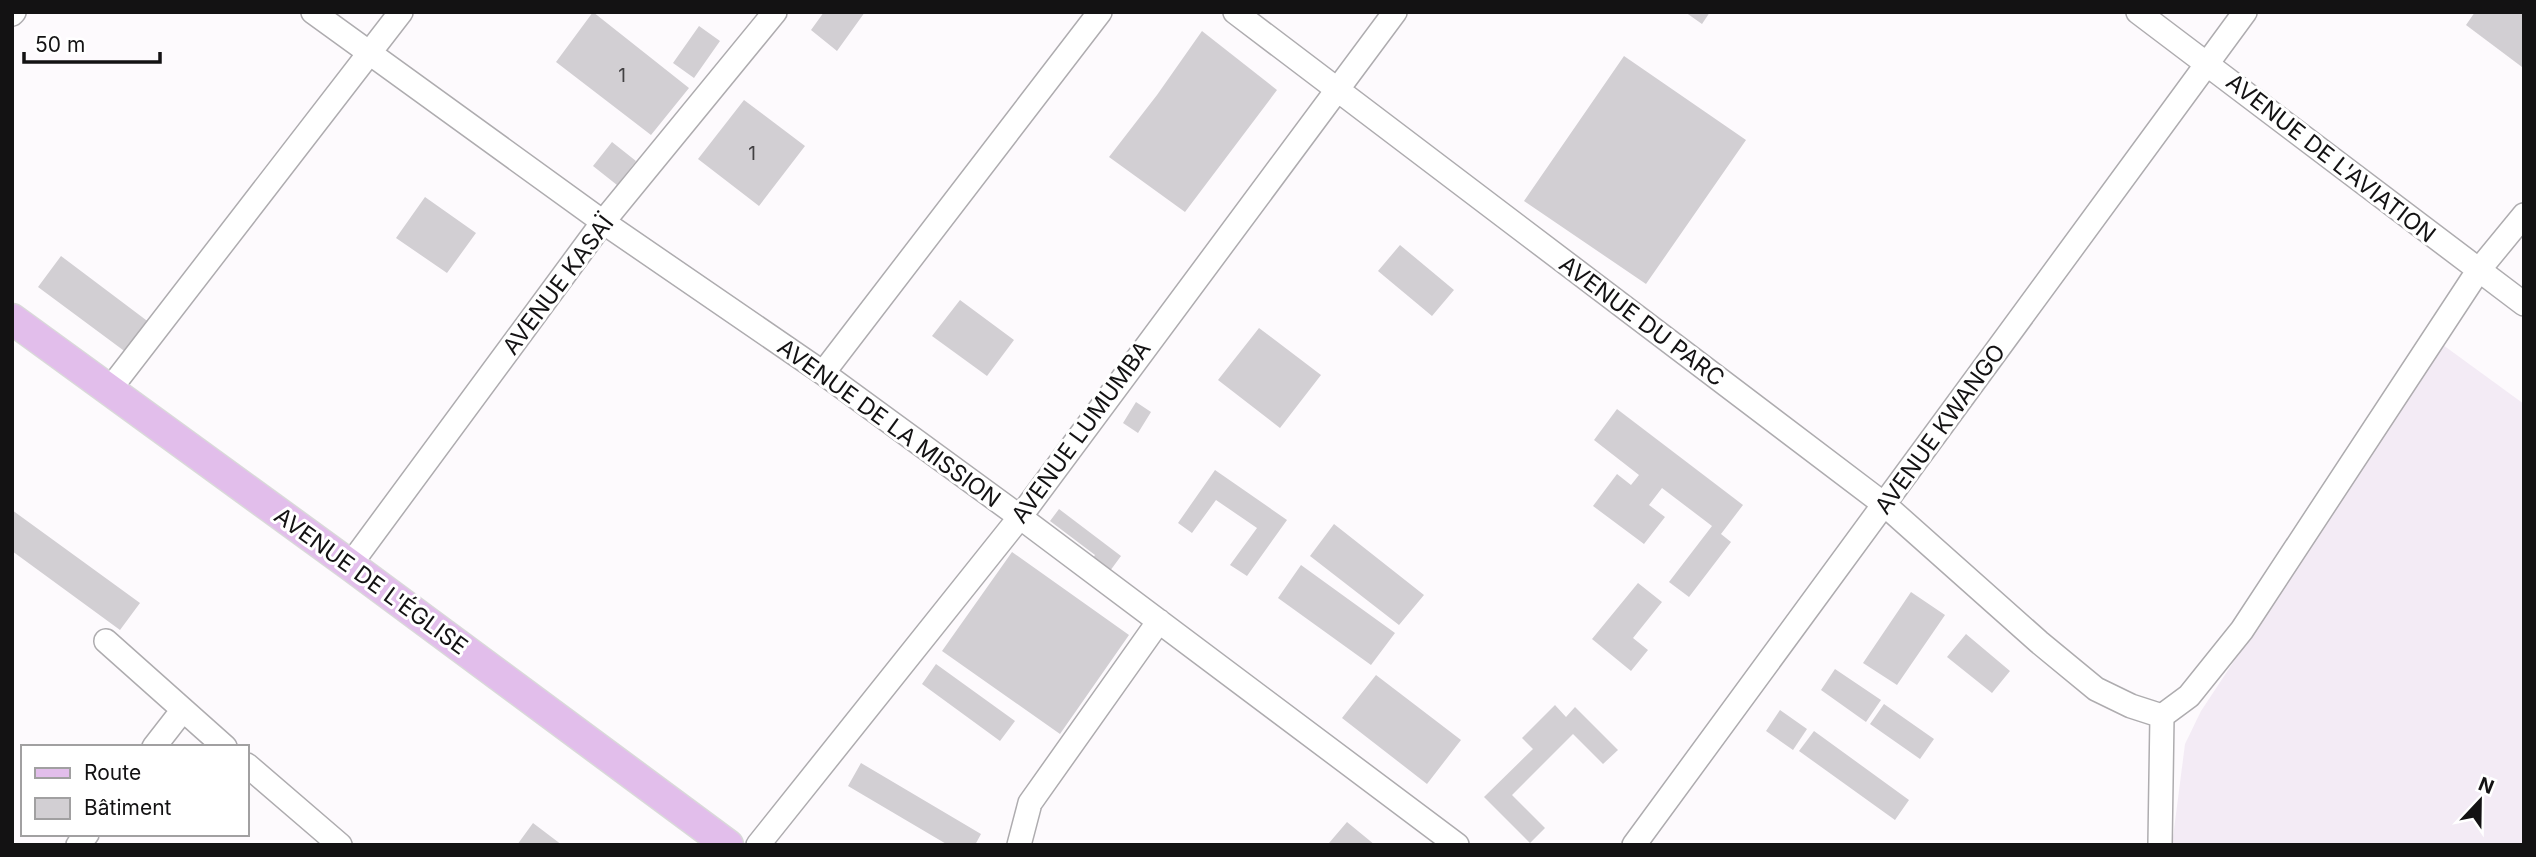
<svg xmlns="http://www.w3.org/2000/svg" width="2536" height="857" viewBox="0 0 2536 857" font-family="Inter,sans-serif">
<rect width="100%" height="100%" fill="#fdfafd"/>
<path fill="#f3ebf5" d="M2443 345 2524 404V845H2172L2185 744 2201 711Z"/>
<path fill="#d2cfd3" d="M593 12 689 88 651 135 556 62Z
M824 12H865L837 51 811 30Z
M1685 12H1710L1702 24Z
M2475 12H2520L2524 15 2522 67 2466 25Z
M699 26 720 41 694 78 673 63Z
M1202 31 1277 90 1185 212 1109 157 1157 95Z
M1624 56 1746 140 1646 284 1524 201Z
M744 100 805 146 759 206 698 159Z
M612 142 636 161 617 185 593 166Z
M425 197 476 233 447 273 396 238Z
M1400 245 1454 290 1432 316 1378 271Z
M61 256 150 323 127 353 38 287Z
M960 300 1014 340 987 376 932 336Z
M1259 328 1321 375 1280 428 1218 380Z
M1136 402 1151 412 1138 433 1123 423Z
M1617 409 1743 505 1721 534 1731 542 1689 597 1669 582 1712 526 1662 488 1649 505 1665 517 1644 544 1593 506 1617 474 1631 485 1639 475 1594 440Z
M1215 470 1287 520 1247 576 1230 565 1257 528 1216 500 1192 533 1178 523Z
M1059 509 1121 556 1107 575 1090 562 1095 555 1050 521Z
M12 510 140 603 120 630 12 551Z
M1334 524 1424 595 1399 625 1310 556Z
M1012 552 1129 635 1060 734 942 651Z
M1301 565 1395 633 1371 665 1278 598Z
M1638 583 1662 602 1633 638 1648 650 1631 671 1592 639Z
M1911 592 1945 615 1897 685 1863 663Z
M1966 634 2010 671 1992 693 1947 657Z
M936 664 1015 721 1000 741 922 684Z
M1835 669 1881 700 1866 722 1821 690Z
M1376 675 1461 740 1427 784 1342 718Z
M1884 704 1934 739 1920 759 1870 724Z
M1555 705 1566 717 1575 707 1618 750 1603 764 1573 734 1512 795 1545 828 1530 843 1484 797 1533 749 1522 738Z
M1780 710 1807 729 1793 750 1766 731Z
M1814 731 1909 800 1895 820 1799 751Z
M861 763 981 834 975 845H948L848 786Z
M1347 822 1375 845H1332L1329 843Z
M533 823 562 845H517Z"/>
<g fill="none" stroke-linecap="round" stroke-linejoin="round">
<defs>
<path id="minor" d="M313 12 603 222 823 373 1020 517 1457 845
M1235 12 1885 505 2039 642 2096 689 2131 706 2162 716 2189 696 2242 630 2478 271 2524 215
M2138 12 2524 304
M12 14 14 12
M823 373 1100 12
M110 389 401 12
M350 565 603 222 775 12
M106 641 225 747
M154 747 182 711
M247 765 340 845
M78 845 87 834
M758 845 1020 517 1395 12
M1019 845 1030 803 1159 621
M1634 845 2245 12
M2160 845 2162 716"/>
<path id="major" d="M12 319 350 565 728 845"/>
</defs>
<use href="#minor" stroke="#aeacaf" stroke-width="26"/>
<use href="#major" stroke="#d9d9d9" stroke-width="33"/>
<use href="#minor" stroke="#fff" stroke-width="23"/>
<use href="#major" stroke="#e2beeb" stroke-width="30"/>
</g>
<g text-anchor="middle" stroke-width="6" stroke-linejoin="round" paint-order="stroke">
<g font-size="19" fill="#434143">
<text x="622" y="82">1</text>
<text x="752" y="160">1</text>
</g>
<g font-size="23" fill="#131213" stroke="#fff">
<text transform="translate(2331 158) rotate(38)" y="8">AVENUE DE L'AVIATION</text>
<text transform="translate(558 285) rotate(-53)" y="8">AVENUE KASAÏ</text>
<text transform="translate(1642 321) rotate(37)" y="8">AVENUE DU PARC</text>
<text transform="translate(889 423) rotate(36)" y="8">AVENUE DE LA MISSION</text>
<text transform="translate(1940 429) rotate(-54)" y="8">AVENUE KWANGO</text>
<text transform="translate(1081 432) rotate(-54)" y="8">AVENUE LUMUMBA</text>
<text transform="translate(371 581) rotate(36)" y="8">AVENUE DE L'ÉGLISE</text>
</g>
</g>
<rect width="2536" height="857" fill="none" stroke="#131213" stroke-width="28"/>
<rect x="21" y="745" width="228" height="91" fill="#ffffff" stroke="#a1a0a1" stroke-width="2"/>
<rect x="35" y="768" width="35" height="10" fill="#e2beeb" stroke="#a1a0a1" stroke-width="2"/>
<text x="84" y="780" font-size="21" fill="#131213">Route</text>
<rect x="35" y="798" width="35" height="21" fill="#d2cfd3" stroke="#a1a0a1" stroke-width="2"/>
<text x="84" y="815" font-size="21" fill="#131213">Bâtiment</text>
<g transform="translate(2480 801) rotate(22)" stroke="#ffffff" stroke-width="5" paint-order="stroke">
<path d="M0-5L12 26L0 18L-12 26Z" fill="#131213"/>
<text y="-10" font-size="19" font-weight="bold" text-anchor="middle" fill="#131213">N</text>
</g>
<path d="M24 52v10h136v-10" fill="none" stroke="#131213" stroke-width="3.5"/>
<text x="35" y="52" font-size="21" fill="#131213" stroke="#ffffff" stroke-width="5" paint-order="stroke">50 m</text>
</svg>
